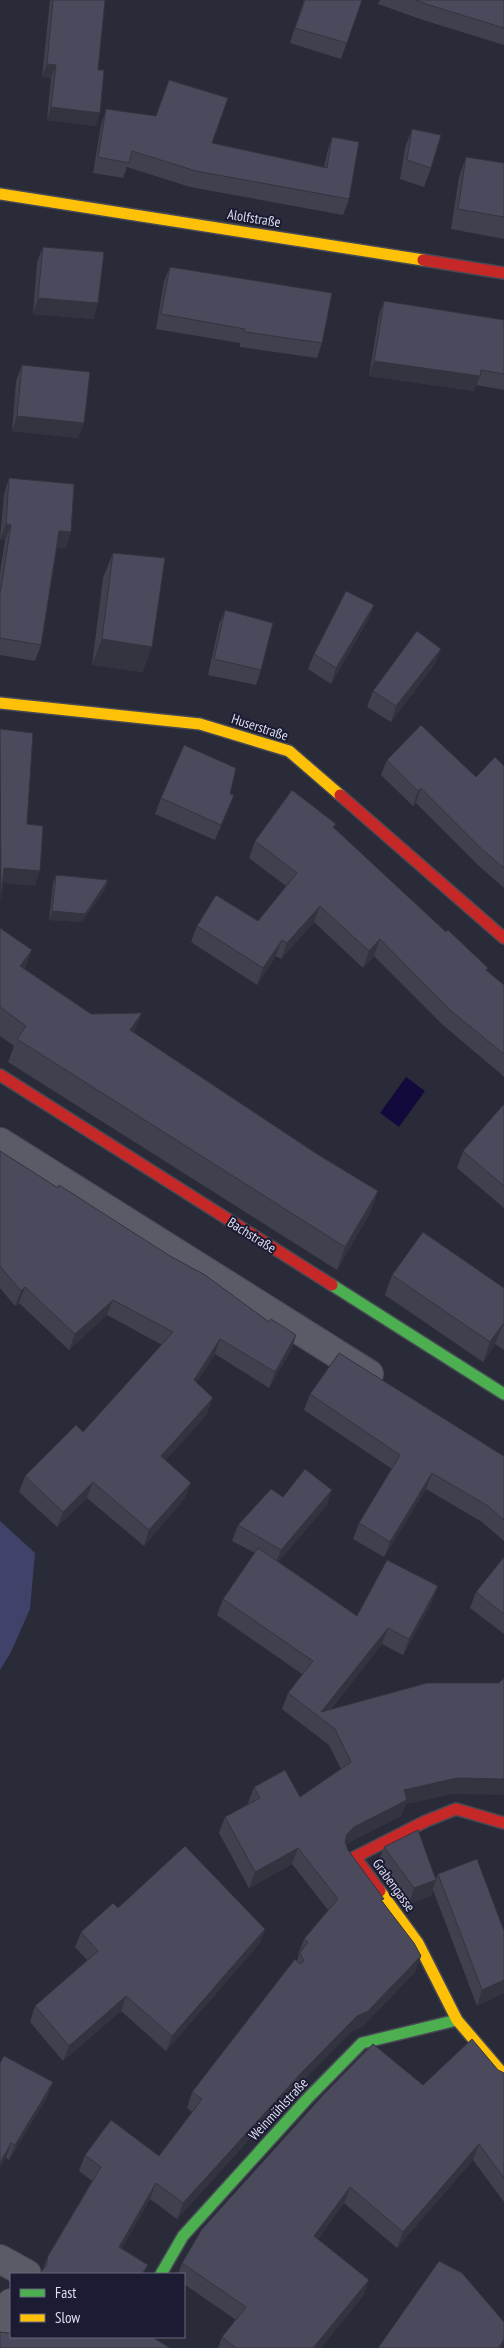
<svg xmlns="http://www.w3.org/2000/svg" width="504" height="2348" viewBox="0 0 504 2348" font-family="'PT Sans Narrow',sans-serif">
<rect width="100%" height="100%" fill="#2a2b38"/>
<path fill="#41426a" d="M0 1521 35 1553 30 1609 11 1652 0 1670Z"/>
<path fill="#120a3c" d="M406 1077 425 1091 399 1127 380 1113Z"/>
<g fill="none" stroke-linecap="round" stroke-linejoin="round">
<defs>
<path id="street" d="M0 1142 369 1374
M0 2259 27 2274
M0 2334 11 2303"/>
<path id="fast" d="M332 1285 504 1394
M161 2274 183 2236 307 2099 362 2043 457 2020"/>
<path id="slow" d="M0 194 423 260
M0 703 200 724 289 751 340 795
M380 1891 418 1943 457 2020 504 2075"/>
<path id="jam" d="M423 260 504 273
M340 795 504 938
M0 1075 332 1285
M380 1891 355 1857 426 1821 456 1809 504 1823"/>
</defs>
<use href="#street" stroke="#474955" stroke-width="30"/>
<use href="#fast" stroke="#474955" stroke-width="14"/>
<use href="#slow" stroke="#474955" stroke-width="14"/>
<use href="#jam" stroke="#474955" stroke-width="14"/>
<use href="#street" stroke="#5a5b66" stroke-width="28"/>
<use href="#fast" stroke="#4caf50" stroke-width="11"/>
<use href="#slow" stroke="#ffc107" stroke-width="11"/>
<use href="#jam" stroke="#c62828" stroke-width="11"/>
</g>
<path fill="#40404f" d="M50 0H105L98 70 96 126 47 120 51 78 42 77Z
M304 0H362L341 59 290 43Z
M380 0H504V45L423 20 378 4Z
M106 109 212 143 324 167 327 153 332 137 349 199 343 215 190 187 127 167 123 178 93 173 101 125Z
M412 129 431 168 424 187 400 179 405 148Z
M466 157 504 163V239L451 229 459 177Z
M43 247 98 303 93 319 33 314 37 262Z
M170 267 322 343 317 358 240 347V343L156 329 164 281Z
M384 301 504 320V390L476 385 474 391 369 376 379 315Z
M22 365 84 423 78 438 12 431 16 381Z
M9 478 66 548 57 547 41 645 35 661 0 655V573L5 540 0 539 4 494Z
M113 553 143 672 92 665 103 578Z
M374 605 368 620 331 684 308 669 314 654Z
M225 610 261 670 256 685 208 675 219 625Z
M435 664 391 722 367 707 373 691Z
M387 760 476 777 504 766V888L479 866 416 803 413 806 381 775Z
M230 794 228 811 215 840 155 814 161 798Z
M334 828 487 971 504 985V1077L501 1074 444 1026 374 956 363 968 314 922 281 959 276 956 257 985 191 942 197 926 258 921 286 886 249 858 255 841Z
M56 875 108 880 105 889 82 922 49 920 53 883Z
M0 928 25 970 91 1014 134 1033 317 1154 378 1191 370 1213 337 1270 8 1062 14 1046 0 1036Z
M504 1104V1208L457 1168 463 1151Z
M0 1151 58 1188 269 1322 296 1335 291 1350 269 1388 215 1354 196 1383 207 1414 165 1461 185 1498 144 1546 87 1498 57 1527 19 1492 25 1476 83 1432 162 1345 107 1315 69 1350 19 1303 15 1306 0 1288Z
M392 1275 504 1288V1350L495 1344 483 1362 385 1295Z
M310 1394 504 1456V1541L482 1522 426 1489 384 1557 353 1539 359 1523 392 1469 304 1410Z
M283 1497 327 1505 278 1562 357 1616 432 1602 403 1655 382 1644 330 1710 451 1794 406 1804 401 1816 348 1843 346 1845 348 1850 383 1902 421 1956 415 1972 362 2027 351 2032 296 2088 177 2219 150 2199 121 2249 43 2269 48 2256 92 2181 79 2171 85 2155 159 2156 192 2112 187 2108 192 2092 297 1961 299 1955H298L304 1939 328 1910 292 1864 249 1888 219 1833 225 1817 249 1804 248 1803 254 1787 300 1797 341 1769 329 1745 282 1709 288 1693 302 1674 217 1615 223 1599 255 1553 232 1541 238 1525Z
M504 1557V1634L470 1608 476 1592Z
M384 1847 436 1879 438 1874 504 1931V1993L477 2006 433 1890 431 1896 409 1904 378 1863Z
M118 1908 265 1929 259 1944 166 2051 121 2011 63 2061 30 2022 35 2006 88 1961 75 1947 81 1932Z
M0 2063 53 2082 47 2097 9 2160 6 2158Z
M498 2070 504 2073V2202L473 2160 397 2248 344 2203 318 2239 369 2280 363 2296 321 2348H218L222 2337 236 2320 184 2284V2274H178L182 2263 423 2085Z"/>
<path fill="#343440" d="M47 64 56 65 51 78 42 77Z
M51 107 100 113 96 126 47 120Z
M38 298 98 303 93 319 33 314Z
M374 361 480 376 474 391 369 376Z
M17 416 84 423 78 438 12 431Z
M6 524 11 525 5 540H0Z
M59 531 71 532 66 548 54 546Z
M374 605 368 620 331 684 336 668Z
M102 639 152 647 143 672 92 665Z
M441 649 435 664 391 722 396 706Z
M421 788 416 803 413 806 418 791Z
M234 795 228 811 215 840 221 825Z
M4 868 40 871 35 886 0 883Z
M108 880 105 889 82 922 49 920 52 911Z
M320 906 314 922 281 959 287 943Z
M380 939 374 956 363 968 369 951Z
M282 940 276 956 257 985 263 968Z
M32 950 24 972 20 966Z
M142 1013 133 1035 130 1030Z
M378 1191 370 1213 337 1270 345 1247Z
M25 1287 19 1303 15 1306 21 1291Z
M113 1300 107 1315 69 1350 75 1334Z
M503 1324 495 1344 483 1362 490 1342Z
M296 1335 291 1350 269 1388 275 1372Z
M220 1339 215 1354 188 1396 194 1380Z
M213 1398 207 1414 155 1472 161 1456Z
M432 1473 426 1489 384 1557 390 1542Z
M93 1482 87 1498 57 1527 63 1512Z
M191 1483 185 1498 144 1546 149 1530Z
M332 1490 327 1505 275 1565 281 1550Z
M438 1586 432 1602 403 1655 409 1639Z
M388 1628 382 1644 322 1719 321 1712Z
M457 1778 504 1779V1795L451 1794 406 1804 401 1816 348 1843 341 1850 347 1834 354 1827 404 1790Z
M298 1848 292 1864 249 1888 255 1872Z
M436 1880 431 1896 409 1904 414 1888Z
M265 1929 259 1944 166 2051 172 2036Z
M421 1956 415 1972 362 2027 351 2032 296 2088 177 2219 183 2203 302 2072 357 2016Z
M504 1980V1993L477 2006 482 1990Z
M126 1996 121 2011 63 2061 69 2046Z
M53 2082 47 2097 9 2160 15 2145Z
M11 2143 6 2158 0 2168V2163Z
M479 2144 473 2160 397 2248 403 2232Z
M156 2183 150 2199 113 2263 119 2247Z
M350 2187 344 2203 308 2252 314 2236Z
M369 2280 363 2296 321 2348H313Z
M504 2339V2343L502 2348H499Z"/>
<path fill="#4a4a5c" stroke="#343440" d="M53 0H105L98 70H104L100 113 51 107 56 65 47 64Z
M305 0H362L347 43 295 28Z
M415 0H504V28L429 5Z
M169 80 228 98 212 143 327 168 332 137 359 142 349 199 196 171 132 151 129 163 98 157 106 109 156 116Z
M412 129 441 135 431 168 407 160Z
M466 157 504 163V217L458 209Z
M43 247 104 252 98 303 38 298Z
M170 267 332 293 322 343 245 332V329L161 314Z
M384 301 504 320V374L481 370 480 376 374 361Z
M22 365 90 372 84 423 17 416Z
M9 478 74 484 71 532 59 531 41 645 0 638V594L11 525 6 524Z
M113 553 165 558 152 647 102 639Z
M346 591 374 605 336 668 314 654Z
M225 610 273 623 261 670 214 659Z
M417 631 441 649 396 706 373 691Z
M421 725 476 777 495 757 504 766V868L484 851 421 788 418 791 387 760Z
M0 729 33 733 27 824 43 826 40 871 4 868 1 899Z
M184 745 236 768 230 794 234 795 221 825 161 798Z
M292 790 336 824 333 827 446 932 448 930 488 968 486 970 504 985V1054L450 1010 380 939 369 951 320 906 287 943 282 940 263 968 197 926 216 895 258 921 297 873 255 841Z
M56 875 108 880 85 914 52 911Z
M0 928 32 950 20 966 91 1014 142 1013 130 1030 317 1154 378 1191 345 1247 17 1039 26 1026 0 1007Z
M504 1104V1186L463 1151Z
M0 1151 58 1188 59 1185 170 1256 205 1275 269 1322 271 1319 296 1335 275 1372 220 1339 194 1380 213 1398 161 1456 191 1483 149 1530 93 1482 63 1512 25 1476 76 1425 83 1432 173 1332 113 1300 75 1334 25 1287 21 1291 0 1266Z
M423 1232 504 1288V1325L503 1324 490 1342 392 1275Z
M339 1353 502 1455 504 1456V1520L488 1506 432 1473 390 1542 359 1523 400 1455 310 1394Z
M305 1469 332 1490 281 1550 238 1525 271 1489 283 1497Z
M258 1548 357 1616 387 1560 438 1586 409 1639 388 1628 321 1712 427 1683H499L504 1678V1779L457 1778 404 1790 407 1800 354 1827 347 1834 345 1842 348 1850 384 1899 381 1900 414 1943 421 1956 368 2011 357 2016 302 2072 183 2203 156 2183 119 2247 148 2265 142 2274H39L46 2266 48 2256 101 2167 85 2155 111 2120 159 2156 202 2099 192 2092 295 1959 300 1964 304 1961 300 1953 308 1942 304 1939 338 1899 298 1848 255 1872 225 1817 260 1798 254 1787 285 1770 300 1797 351 1762 335 1729 288 1693 313 1661 223 1599Z
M504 1557V1614L476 1592Z
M418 1830 436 1880 414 1888 384 1847Z
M185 1846 265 1929 172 2036 126 1996 69 2046 35 2006 98 1951 81 1932 113 1903 118 1908Z
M477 1859 504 1931V1980L482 1990 438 1874Z
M472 2039 498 2070 504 2073V2178L479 2144 403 2232 350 2187 314 2236 369 2280 313 2348H236L222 2337 246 2307 182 2263 202 2229 324 2094 373 2044 423 2085Z
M4 2056 53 2082 15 2145 11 2143 0 2163V2063Z
M439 2261 462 2273 504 2322V2339L499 2348H378Z
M0 2332 9 2333 11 2332V2337H152L170 2348H0Z"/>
<g text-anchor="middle" stroke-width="4" stroke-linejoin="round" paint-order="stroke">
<g font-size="14" fill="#dddff0" stroke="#1b1b33">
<text transform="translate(254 218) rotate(9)" y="5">Alolfstraße</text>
<text transform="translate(260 727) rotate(18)" y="5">Huserstraße</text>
<text transform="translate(252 1235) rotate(32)" y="5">Bachstraße</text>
<text transform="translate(394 1885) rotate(54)" y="5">Grabengasse</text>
<text transform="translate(278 2109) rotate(-47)" y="5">Weinmühlstraße</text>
</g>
</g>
<rect x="10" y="2273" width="175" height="65" fill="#1b1b33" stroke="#69697f"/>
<rect x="20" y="2289" width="25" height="8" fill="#4caf50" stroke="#69697f"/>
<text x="55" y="2298" font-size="15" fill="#dddff0">Fast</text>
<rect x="20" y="2314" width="25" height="8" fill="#ffc107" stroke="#69697f"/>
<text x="55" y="2323" font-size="15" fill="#dddff0">Slow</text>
</svg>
